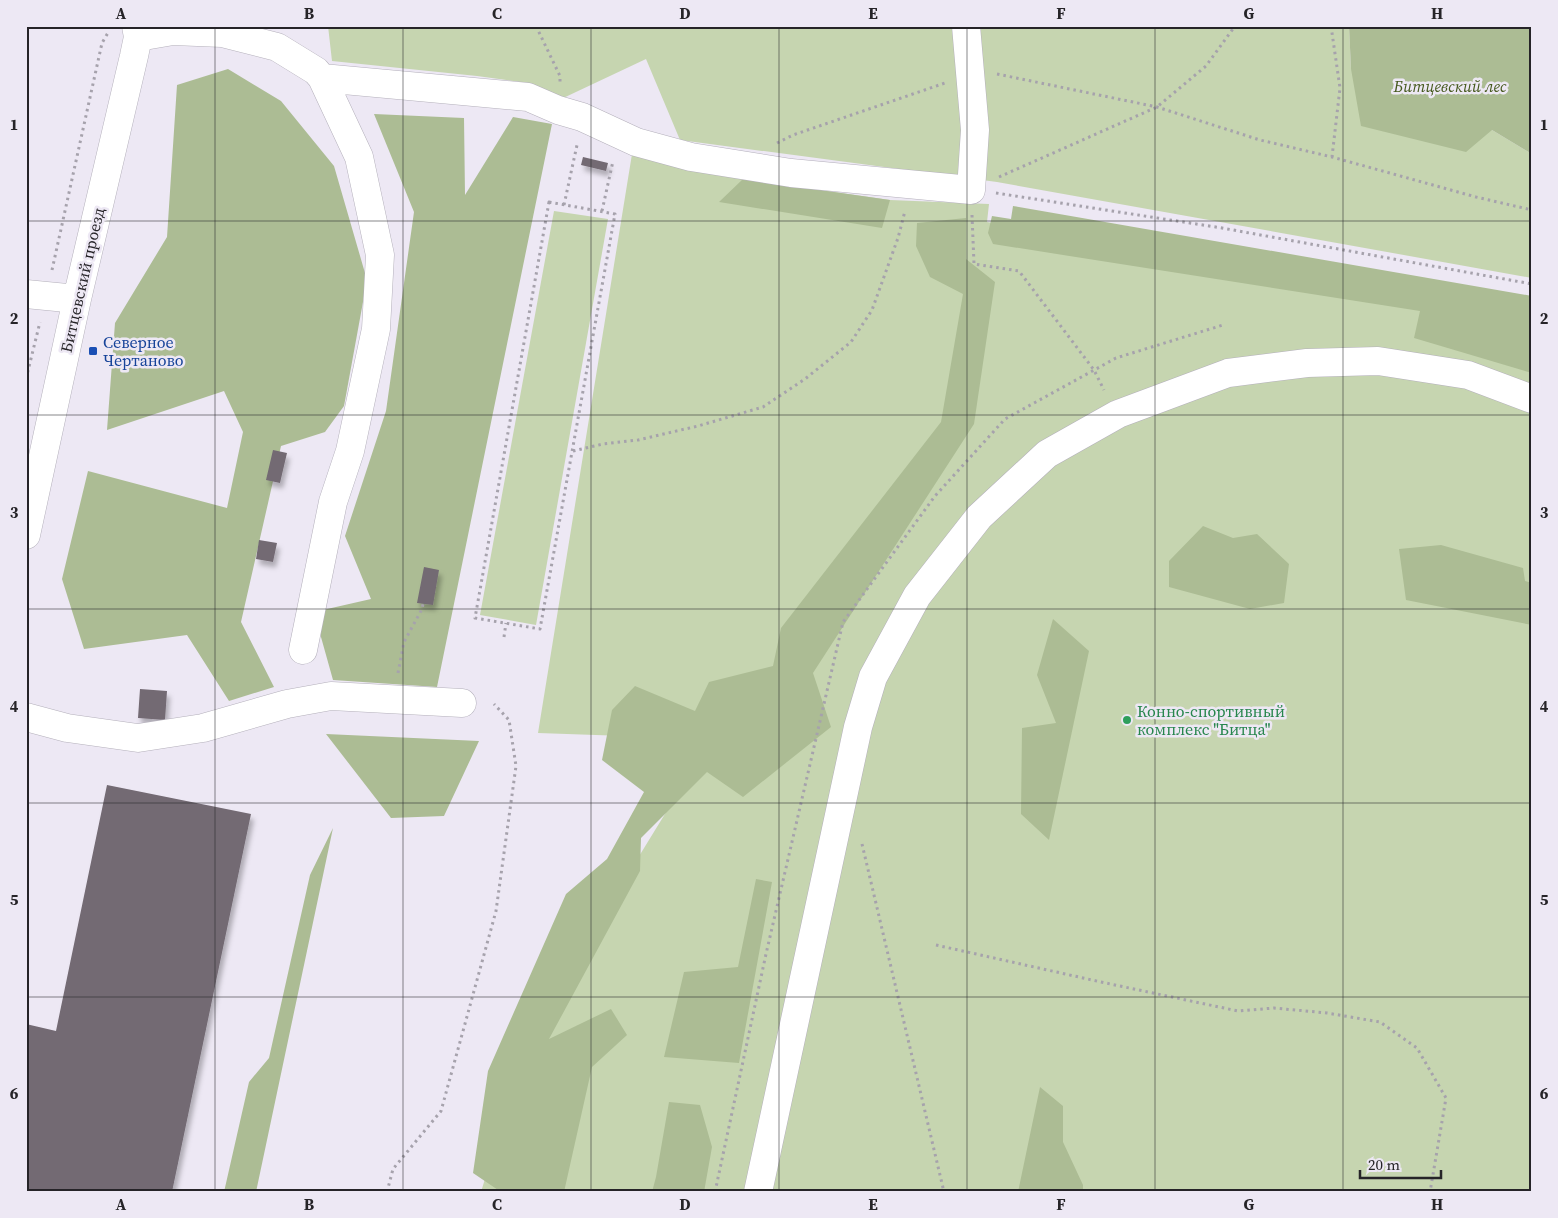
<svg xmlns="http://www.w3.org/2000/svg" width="1558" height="1218" viewBox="0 0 1558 1218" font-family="'Source Serif 4',serif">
<defs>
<filter id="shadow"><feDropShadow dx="3" dy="5.5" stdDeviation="2.5" flood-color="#0004"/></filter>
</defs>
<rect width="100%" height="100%" fill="#ede8f4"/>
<path fill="#c6d5b0" d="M328 26H1349L1351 69 1492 130 1532 154V278L997 182 680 140 646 59 559 100 528 83 477 76 332 61Z
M632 154 743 179 890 200 989 204 987 222 1532 312V1192H481L528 1037 711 739 538 733Z
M554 211 608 219 536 625 480 615Z"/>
<path fill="#acbc94" d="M1349 26H1532V154L1492 130 1466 152 1361 126 1351 69Z
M228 69 281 101 334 166 367 280 344 406 325 432 281 446 241 622 274 687 229 701 187 635 84 649 62 579 88 471 227 508 243 432 224 391 107 430 115 323 167 237 177 85Z
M374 114 464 118 465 195 513 117 552 124 437 687 333 680 314 612 371 599 345 536 386 411 414 212Z
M743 179 890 200 882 228 719 202Z
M1013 206 1532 296V373L1414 338 1420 311 993 244 988 233 992 216 1011 219Z
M966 218V259L995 282 974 424 813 673 831 727 743 797 707 772 641 838 640 871 549 1039 611 1009 627 1035 592 1067 564 1192H501L473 1173 488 1071 566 894 607 859 644 792 602 760 612 710 635 686 695 711 709 682 773 666 781 628 941 422 963 294 930 277 916 246 917 223Z
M1203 526 1233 538 1257 534 1289 564 1284 603 1250 609 1169 587V561Z
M1441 545 1523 568 1525 581 1532 583V625L1406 600 1399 549Z
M1053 619 1089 651 1049 840 1021 814 1022 728 1056 723 1037 675Z
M326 734 479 741 444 816 391 818Z
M333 828 256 1192H224L249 1082 269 1058 310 875Z
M756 879 772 882 739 1063 664 1057 684 972 738 967Z
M1040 1087 1063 1106V1142L1083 1185V1192H1018Z
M669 1102 700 1105 712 1147 704 1192H652L656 1177Z"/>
<path fill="#736a73" filter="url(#shadow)" d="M583 157 608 163 606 171 581 165Z
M273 450 287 453 280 483 266 480Z
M259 540 277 543 273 562 256 559Z
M424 567 439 570 433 605 417 603Z
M140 689 167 691 165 720 138 718Z
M107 785 251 814 172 1192H26V1024L56 1031Z"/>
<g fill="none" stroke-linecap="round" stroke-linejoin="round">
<defs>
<path id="minor" d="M138 37 173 31 222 33 277 47 316 71 322 78 359 157 380 255 376 329 350 451 333 502 303 650
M322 78 528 97 558 110 582 117 636 142 691 157 791 173 971 190 975 130 966 26
M26 294 77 299
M26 535 77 299 134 56 138 37 136 26
M26 717 67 728 138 738 203 728 287 704 331 696 462 703
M758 1192 858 727 873 677 917 596 979 517 1047 454 1118 414 1228 373 1307 363 1378 361 1468 375 1532 399"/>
</defs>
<use href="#minor" stroke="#b4b0bb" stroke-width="29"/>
<path stroke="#a6a2ac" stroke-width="3" stroke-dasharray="2.5 4" stroke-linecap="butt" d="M536 26 560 76V82
M1331 26 1340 88 1332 157
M997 74 1157 107 1260 140 1332 157 1476 197 1532 210
M777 143 793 135 945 83
M999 177 1157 107 1206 66 1235 26
M996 193 1222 228 1532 284
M549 202 615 214 540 629 475 618Z
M564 205 577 145
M602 211 613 161
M972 215 974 264 1019 271 1094 370 1104 390
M52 270 102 43 109 31
M26 379 40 322
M573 451 603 444 638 440 698 426 763 407 805 379 851 342 872 310 898 238 905 211
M504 637 506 623
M398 673 404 642 422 609 423 604
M862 844 944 1192
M936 945 1101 982 1238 1011 1274 1008 1327 1013 1380 1022 1417 1048 1446 1098 1430 1192
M387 1192 393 1169 441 1111 496 911 516 766 509 720 494 704
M715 1192 766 954 843 622 935 496 1005 419 1116 358 1223 325"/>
<use href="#minor" stroke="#fff" stroke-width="28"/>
</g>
<path fill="none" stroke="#262428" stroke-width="1" stroke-opacity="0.55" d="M215 26V1192M403 26V1192M591 26V1192M779 26V1192M967 26V1192M1155 26V1192M1343 26V1192M26 221H1532M26 415H1532M26 609H1532M26 803H1532M26 997H1532"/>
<rect fill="#1a4fb4" stroke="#ede8f4" stroke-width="2" x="88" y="346" width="10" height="10" rx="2.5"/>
<circle fill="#2e9e5b" stroke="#ede8f4" stroke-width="2" cx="1127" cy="720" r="5"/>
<g text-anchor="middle" stroke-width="5" stroke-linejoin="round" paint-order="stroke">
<g font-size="16" font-style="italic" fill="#45591d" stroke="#ede8f4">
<text x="1450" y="92">Битцевский лес</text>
</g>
<g font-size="16" fill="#262428" stroke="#ede8f4">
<text transform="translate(82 280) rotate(-77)" y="6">Битцевский проезд</text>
</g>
<g font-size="16" fill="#164399" stroke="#ede8f4" text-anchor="start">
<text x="103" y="348">Северное<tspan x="103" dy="18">Чертаново</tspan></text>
</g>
<g font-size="16" fill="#27864d" stroke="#ede8f4" text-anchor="start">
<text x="1137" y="717">Конно-спортивный<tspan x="1137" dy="18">комплекс "Битца"</tspan></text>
</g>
</g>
<rect width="1558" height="1218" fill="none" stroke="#ede8f4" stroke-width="55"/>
<path d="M1360 1170v8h81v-8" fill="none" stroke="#262428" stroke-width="2.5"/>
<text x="1368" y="1170" font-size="15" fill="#262428" stroke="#ede8f4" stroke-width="4" paint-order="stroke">20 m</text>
<rect x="28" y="28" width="1502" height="1162" fill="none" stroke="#262428" stroke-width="2"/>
<g font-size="16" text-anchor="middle" font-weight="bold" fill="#262428">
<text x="121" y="19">A</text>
<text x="309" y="19">B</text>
<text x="497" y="19">C</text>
<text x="685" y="19">D</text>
<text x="873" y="19">E</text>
<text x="1061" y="19">F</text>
<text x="1249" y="19">G</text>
<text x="1437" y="19">H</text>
<text x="14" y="130">1</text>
<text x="1544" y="130">1</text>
<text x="14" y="324">2</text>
<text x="1544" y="324">2</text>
<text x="14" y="518">3</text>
<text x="1544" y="518">3</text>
<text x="14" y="712">4</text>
<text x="1544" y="712">4</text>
<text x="14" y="905">5</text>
<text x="1544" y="905">5</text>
<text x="14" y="1099">6</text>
<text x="1544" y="1099">6</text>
<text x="121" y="1210">A</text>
<text x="309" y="1210">B</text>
<text x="497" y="1210">C</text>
<text x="685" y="1210">D</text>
<text x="873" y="1210">E</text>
<text x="1061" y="1210">F</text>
<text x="1249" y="1210">G</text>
<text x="1437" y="1210">H</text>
</g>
</svg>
